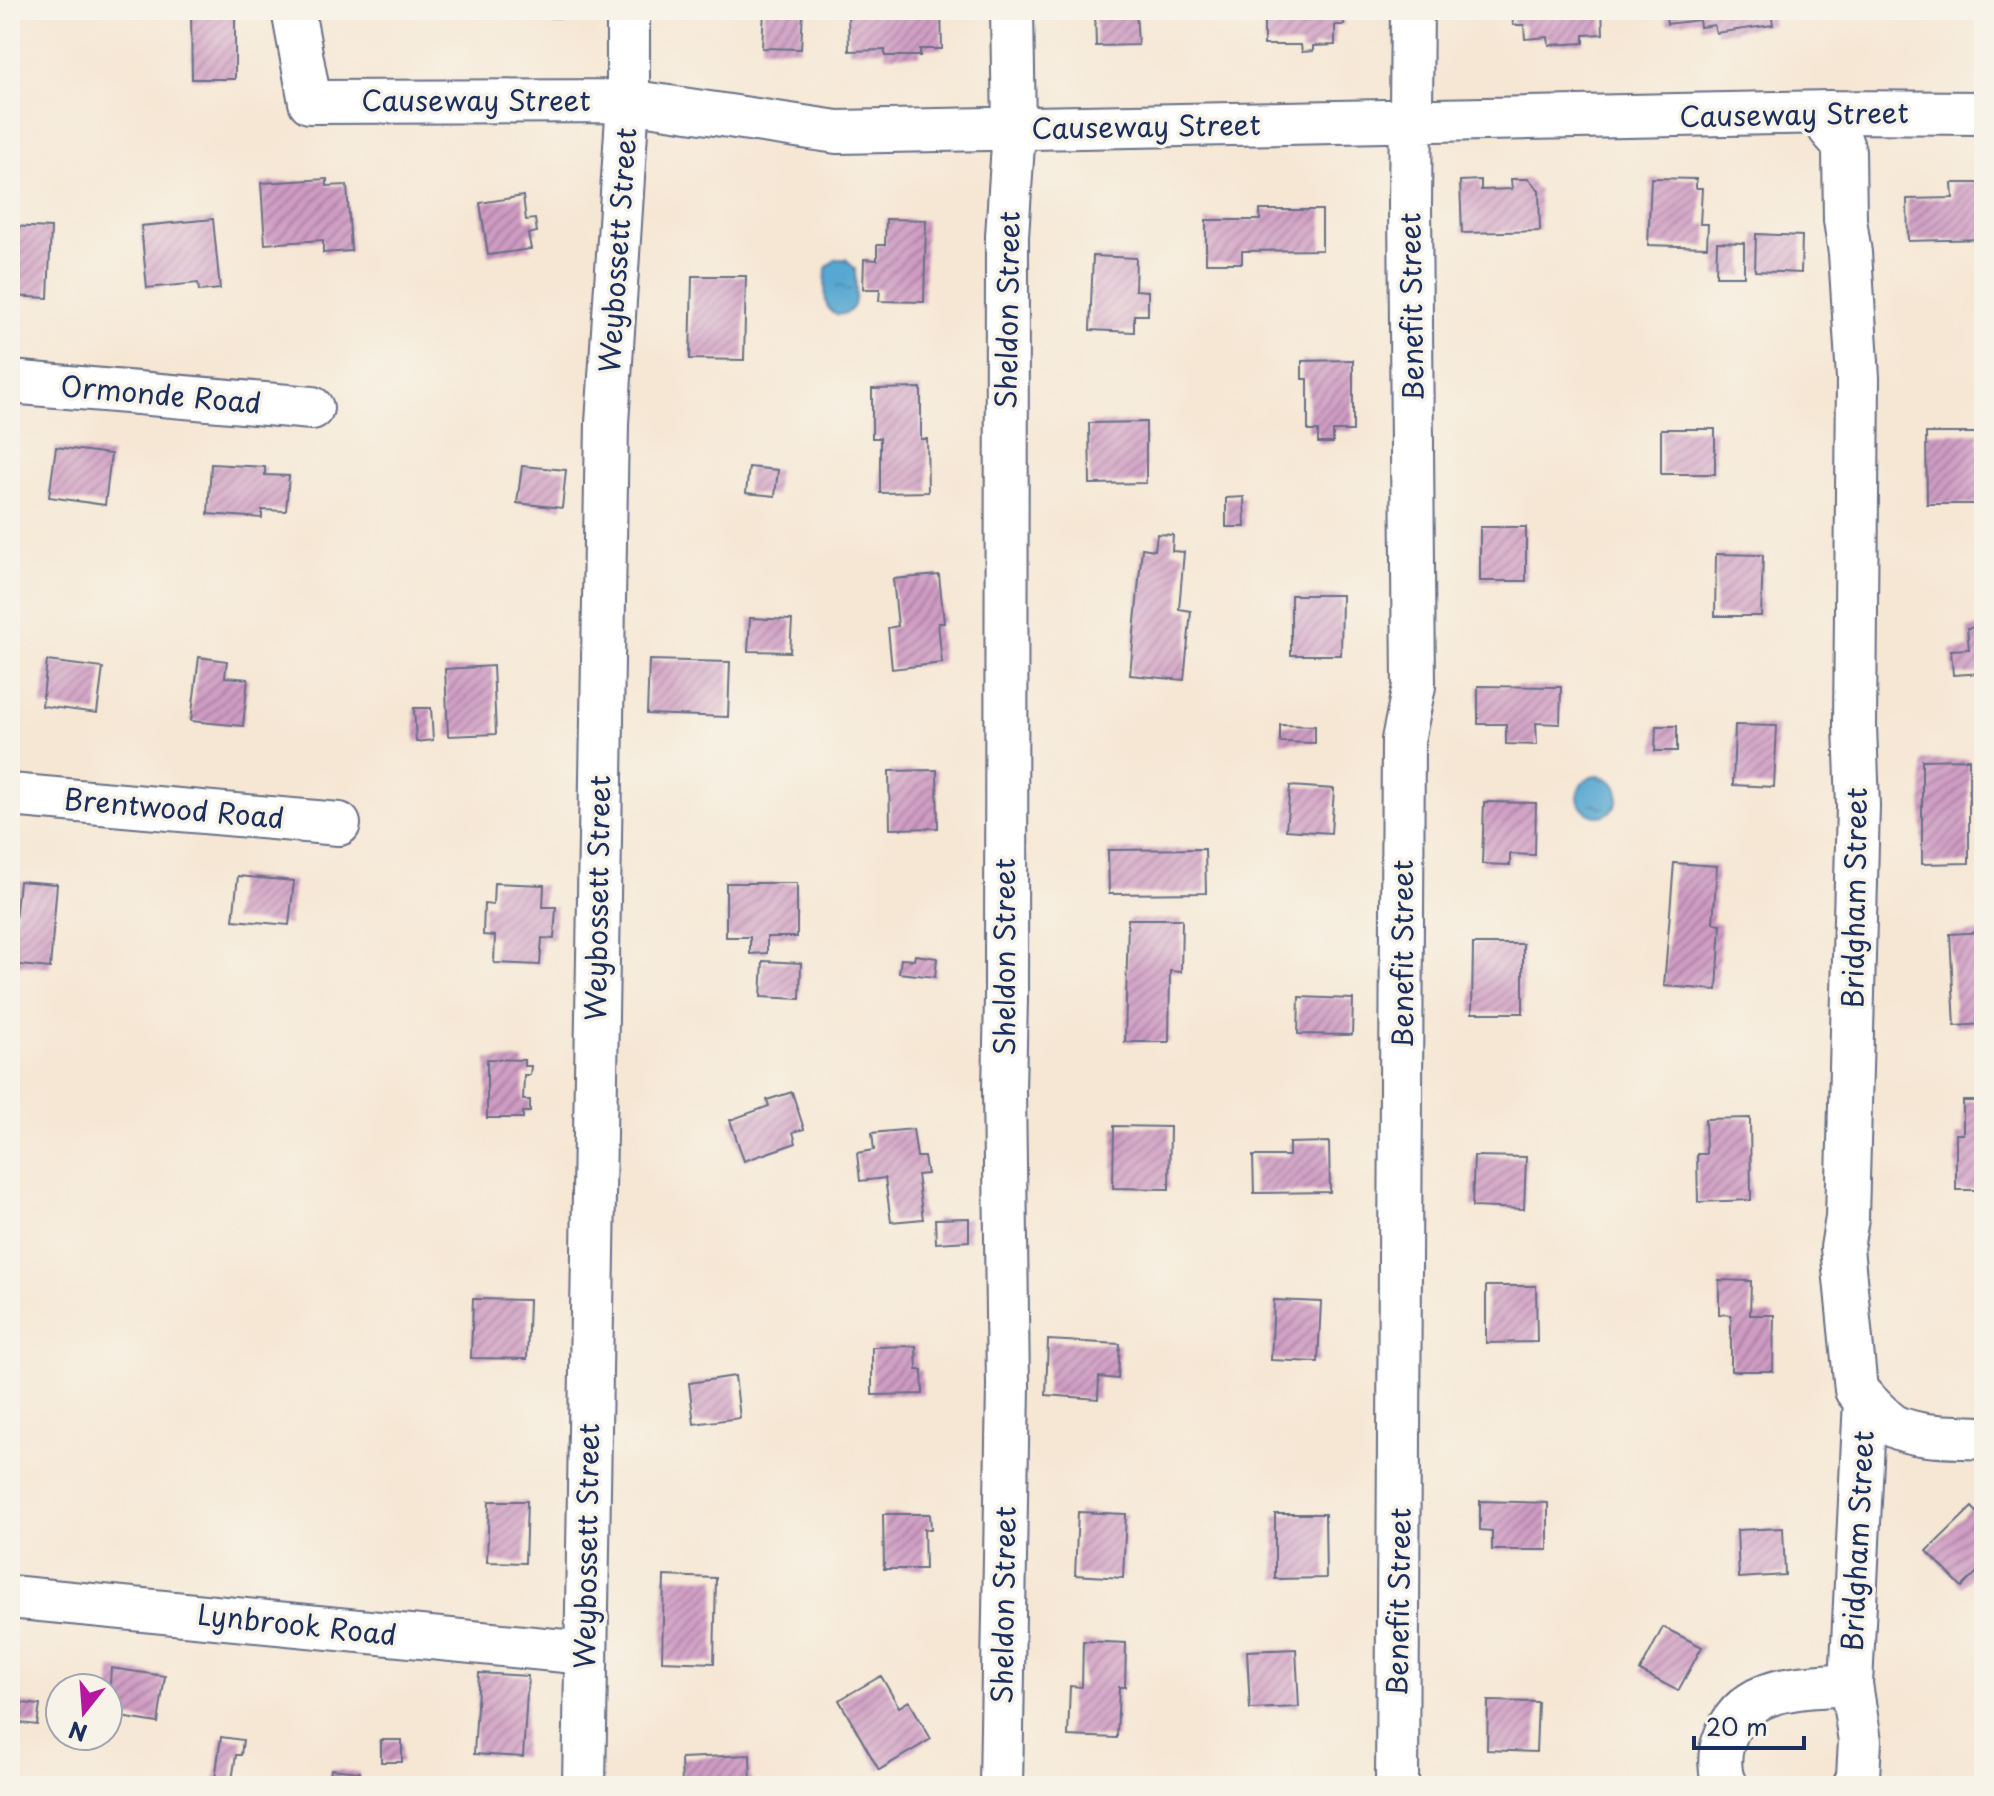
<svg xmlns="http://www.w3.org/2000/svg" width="1994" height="1796" viewBox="0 0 1994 1796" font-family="'Playpen Sans',sans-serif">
<defs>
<pattern id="water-ripples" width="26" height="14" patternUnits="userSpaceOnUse" patternTransform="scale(2)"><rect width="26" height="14" fill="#57a7d1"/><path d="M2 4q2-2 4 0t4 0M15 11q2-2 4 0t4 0" fill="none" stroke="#4788ad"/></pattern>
<pattern id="building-hatch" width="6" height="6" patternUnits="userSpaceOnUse" patternTransform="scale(2)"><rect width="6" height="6" fill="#cf9bc2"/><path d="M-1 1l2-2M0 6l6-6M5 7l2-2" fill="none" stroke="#a77fa1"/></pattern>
</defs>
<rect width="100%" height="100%" fill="#f7f3e8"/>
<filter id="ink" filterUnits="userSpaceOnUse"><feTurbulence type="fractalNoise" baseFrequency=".0125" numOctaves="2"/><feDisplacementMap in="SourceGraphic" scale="16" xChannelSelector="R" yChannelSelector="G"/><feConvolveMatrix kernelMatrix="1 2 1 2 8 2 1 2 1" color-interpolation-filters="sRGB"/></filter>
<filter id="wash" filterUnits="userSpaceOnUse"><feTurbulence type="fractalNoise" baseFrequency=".006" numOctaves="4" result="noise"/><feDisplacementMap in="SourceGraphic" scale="32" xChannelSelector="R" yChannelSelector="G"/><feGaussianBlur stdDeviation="1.8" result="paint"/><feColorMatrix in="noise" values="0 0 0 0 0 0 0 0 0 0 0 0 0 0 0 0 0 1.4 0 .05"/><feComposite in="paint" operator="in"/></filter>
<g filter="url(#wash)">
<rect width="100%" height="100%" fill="#f6e7d4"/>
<path fill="url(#water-ripples)" stroke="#396b98" stroke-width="2" d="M836 259H846L855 269C855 279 858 298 853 307 851 310 846 313 843 314 819 319 826 282 826 268Z
M1578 796a20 20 0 1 1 40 0a20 20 0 1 1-40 0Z"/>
<g id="blocks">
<path fill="url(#building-hatch)" d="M191 10H235V79H192Z
M524 10H572V18L524 17Z
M764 10H803L801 49 762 48Z
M848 10H941L942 49H920V56H885V50L849 51Z
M1095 10H1136L1138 45 1096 46Z
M1264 10H1343L1344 25H1335V45L1313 46V51L1302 52 1301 45H1264Z
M1512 10H1602L1603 34 1584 35V43L1549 45 1548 37 1525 39 1524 25H1513Z
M1665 10H1771L1773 25 1716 33 1714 25 1700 27 1699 20 1667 24Z
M1651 178 1696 179V188H1702L1700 224H1708L1707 247 1648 245Z
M327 179V186L347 185 351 251 323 253V240L265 244 261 183Z
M1511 179H1528L1539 190 1540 231 1462 233 1460 181 1481 180V190L1512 189Z
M1952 183H1984V239L1908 241 1907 199 1953 198Z
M523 196 526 220 535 219 537 232 528 234 531 249 488 255 480 203Z
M1260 210H1322V250L1242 251V263H1206V220H1260Z
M213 219 220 289 199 291 198 283 147 288 141 226Z
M886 219 926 220 924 302 879 301 880 289H863L864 259 877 260V245H885Z
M10 226 51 228 48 298 10 296Z
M1756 234 1802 236 1801 273 1755 271Z
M1717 242 1744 243V276H1716Z
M1093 256 1136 258 1135 290 1148 291V315H1134V332L1090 330Z
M692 276H746L744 360 690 359Z
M1353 360V431H1333V443H1318V431H1308V379H1302V361Z
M921 388V439H927L928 492 880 493V438H872V389Z
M1146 422V483L1090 484 1089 423Z
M1661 429H1715V474H1661Z
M1926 433H1979L1980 504H1927Z
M56 447 111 454 105 505 49 497Z
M211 464 265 467V475L289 476 286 511 262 510V518L208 514Z
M522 466 566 470 562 508 517 503Z
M749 467 778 470 775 496 746 493Z
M1244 497 1245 527H1226V498Z
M1480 527H1526V581H1480Z
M1157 534 1173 535 1172 551 1184 552 1179 609 1191 611 1184 680 1130 675 1142 548 1155 550Z
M1716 554 1763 555 1761 616H1715Z
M939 575 944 623H938L942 663 892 669 888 628 898 626 893 579Z
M1291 595H1342L1341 655H1291Z
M750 618 792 620 790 652 748 651Z
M1984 627V673L1953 675 1951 650 1969 649 1967 628Z
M199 657 227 661 225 677 248 679 243 726 191 721Z
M649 660 730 662 728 717 647 714Z
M47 661 103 668 97 713 42 706Z
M493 666 496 734 448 736 445 669Z
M1478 686 1561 687 1560 724 1536 723 1537 745 1506 744V724H1478Z
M414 708H431L433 740 416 742Z
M1280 725 1315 726V743L1280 742Z
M1735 725 1777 726 1774 787 1733 785Z
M1656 726H1677V751H1655Z
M1969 759V863L1922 864V760Z
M937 770 938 828 890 829 889 771Z
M1290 786 1334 789 1331 833 1286 830Z
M1484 802 1536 803 1535 855 1510 854V865L1482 864Z
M1205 849 1206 893 1109 894 1108 850Z
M1674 863 1717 866 1713 923 1721 924 1717 990 1664 986Z
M238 876 294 881 289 925 233 920Z
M19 881 57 884 50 968 10 964V921H15Z
M494 883 544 885 543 907H556L554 939 542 938 540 965 494 963 495 936 483 935 484 904 493 905Z
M726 883H797V937H767V953L750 954V937H726Z
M1128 919H1182L1181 972 1170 971 1169 1042H1125Z
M1984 932V1024L1955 1026 1950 934Z
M1473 944H1523V1013H1472Z
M915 955 937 958 935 977 899 973 901 959 914 960Z
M763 961 801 963 800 999 761 997Z
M1299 997 1353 999 1352 1035 1298 1034Z
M487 1059 524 1060V1066H531L530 1075H524L523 1100H530V1112H523V1118H487Z
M792 1092 804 1129 793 1132 796 1143 744 1161 730 1120 769 1106 767 1100Z
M1963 1101H1984V1190H1956V1134H1963Z
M1750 1118 1751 1200 1698 1202 1697 1154H1706L1705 1119Z
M1114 1126 1170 1127 1169 1189 1113 1188Z
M913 1129 917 1157H924L927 1174 917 1175 923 1219 891 1222 885 1178 860 1181 857 1153 874 1150 872 1133Z
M1329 1142 1330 1192 1254 1193 1253 1156H1289V1143Z
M1474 1156 1526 1157 1524 1209 1472 1207Z
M969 1218V1241L936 1243 935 1219Z
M1719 1280 1751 1281 1750 1315H1774L1773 1371H1731V1315L1719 1314Z
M1486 1286H1536L1537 1342 1486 1343Z
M473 1299 529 1300 527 1359 471 1358Z
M1274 1300 1321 1302 1318 1362 1271 1360Z
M1048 1340 1120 1344 1118 1379 1099 1377 1098 1399 1046 1395Z
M916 1346 917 1370H922L923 1394 872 1395V1347Z
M735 1376 740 1418 694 1424 689 1383Z
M489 1501H527L525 1563 487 1562Z
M1480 1501 1548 1503V1550H1492V1531L1480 1530Z
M1972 1507 1984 1520V1565L1962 1587 1927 1551Z
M1078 1512 1126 1514 1123 1578 1075 1575Z
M883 1514H930L931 1529H924L925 1569H884Z
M1275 1514H1325L1326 1578 1275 1579Z
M1783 1528 1785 1575 1739 1578 1737 1530Z
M664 1576 716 1578 714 1663 662 1661Z
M1663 1627 1702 1647 1678 1691 1640 1671Z
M1083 1641 1126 1643 1125 1687H1119L1117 1738 1068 1736 1070 1686 1082 1687Z
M1296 1649 1299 1707 1250 1709 1247 1651Z
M111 1668 165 1676 158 1723 108 1715Z
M479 1673 528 1676 523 1757 474 1754Z
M881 1676 899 1707 909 1701 931 1739 879 1770 839 1700Z
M1488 1701 1538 1702 1536 1752 1487 1750Z
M15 1702 40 1705 37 1725 12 1722Z
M221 1737 243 1740 241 1755H236L231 1786H214Z
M381 1740H402V1762H381Z
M750 1755 751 1786H682L681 1758Z
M331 1769 360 1772 359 1786H329Z"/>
</g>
</g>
<g filter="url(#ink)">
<use href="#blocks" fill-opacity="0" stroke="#686f87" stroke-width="2"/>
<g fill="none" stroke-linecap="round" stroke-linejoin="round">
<defs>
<path id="minor" d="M293 10 310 102 628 101 837 132 1831 112 1984 113
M1831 112 1830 129 1841 142 1844 151 1845 220 1850 253 1858 378 1855 726 1858 806 1847 1218 1842 1248 1856 1390 1865 1400 1851 1684 1860 1741 1858 1777 1854 1786
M10 382 312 408
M10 795 339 824
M1865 1400C1874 1408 1884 1420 1894 1426 1921 1439 1955 1436 1984 1438
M10 1597 585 1653
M584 1786 607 423 628 101V10
M1001 1786 1008 1386 1004 1090 1006 998 1007 236 1014 129 1012 10
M1397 1786 1403 740 1414 686 1410 204 1412 10
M1726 1786C1719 1775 1719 1755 1723 1743 1741 1684 1799 1688 1851 1684"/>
</defs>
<use href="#minor" stroke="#686f87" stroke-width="46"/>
<use href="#minor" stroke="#fff" stroke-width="42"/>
</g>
</g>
<g text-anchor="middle" stroke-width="7" stroke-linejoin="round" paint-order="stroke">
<g font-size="28" fill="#1b2f5e" stroke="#f7f3e8">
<text x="476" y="111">Causeway Street</text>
<text transform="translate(1794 115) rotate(-1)" y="10">Causeway Street</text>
<text transform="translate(1146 127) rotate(-1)" y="10">Causeway Street</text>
<text transform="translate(618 250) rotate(-86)" y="10">Weybossett Street</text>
<text transform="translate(1412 307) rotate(-91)" y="10">Benefit Street</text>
<text transform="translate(1008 310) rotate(-89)" y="10">Sheldon Street</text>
<text transform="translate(161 395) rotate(5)" y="10">Ormonde Road</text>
<text transform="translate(174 809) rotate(5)" y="10">Brentwood Road</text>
<text transform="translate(598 898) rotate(-89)" y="10">Weybossett Street</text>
<text transform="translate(1855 898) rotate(-89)" y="10">Bridgham Street</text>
<text transform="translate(1403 954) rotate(-90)" y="10">Benefit Street</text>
<text transform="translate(1005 957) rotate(-90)" y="10">Sheldon Street</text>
<text transform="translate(1858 1541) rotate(-87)" y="10">Bridgham Street</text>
<text transform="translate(587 1546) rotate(-89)" y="10">Weybossett Street</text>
<text transform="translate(1399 1602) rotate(-89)" y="10">Benefit Street</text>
<text transform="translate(1004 1605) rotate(-89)" y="10">Sheldon Street</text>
<text transform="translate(297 1625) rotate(6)" y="10">Lynbrook Road</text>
</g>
</g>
<rect width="1994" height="1796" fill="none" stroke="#f7f3e8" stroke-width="40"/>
<g transform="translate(84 1712) rotate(197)"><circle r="38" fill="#f7f3e8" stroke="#9fa5b1" stroke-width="2"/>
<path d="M0-6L14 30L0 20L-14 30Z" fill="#b5179e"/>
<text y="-12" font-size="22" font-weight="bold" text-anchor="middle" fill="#1b2f5e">N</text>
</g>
<path d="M1694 1736v12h110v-12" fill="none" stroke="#1b2f5e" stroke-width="4"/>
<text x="1706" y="1736" font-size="24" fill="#1b2f5e" stroke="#f7f3e8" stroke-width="6" paint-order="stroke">20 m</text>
</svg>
